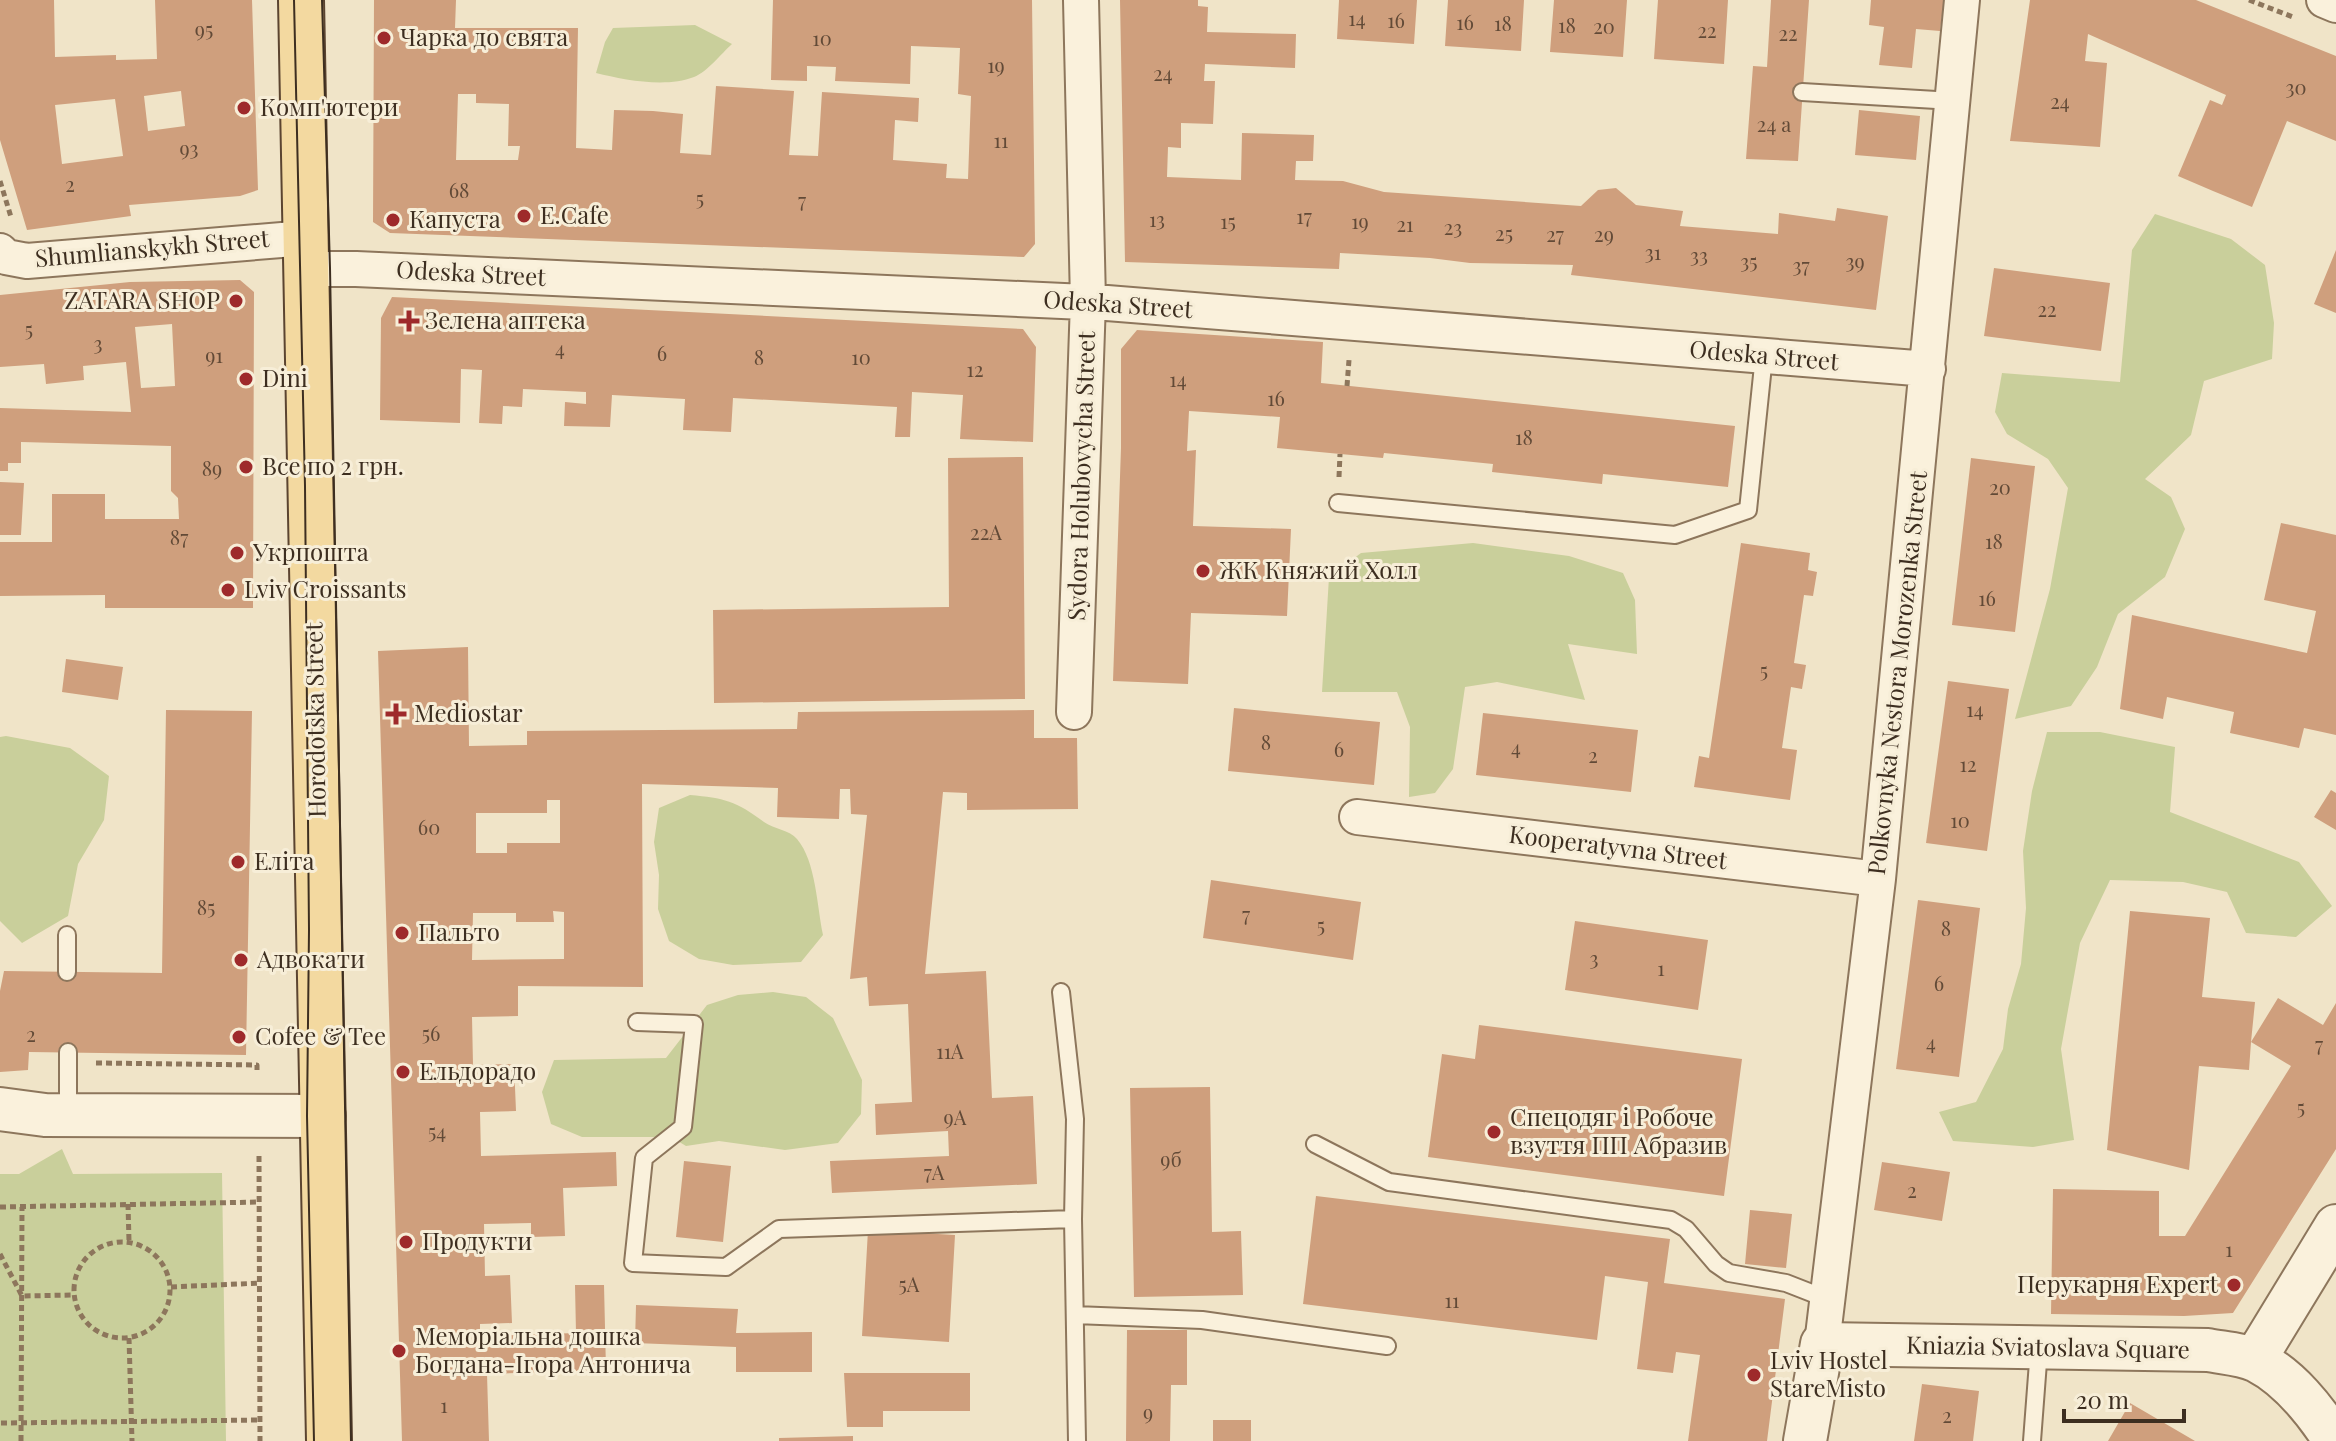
<svg xmlns="http://www.w3.org/2000/svg" width="2336" height="1441" viewBox="0 0 2336 1441" font-family="'Playfair Display',serif">
<rect width="100%" height="100%" fill="#f0e4c8"/>
<path fill="#c9cf9b" d="M695 25 732 44C721 54 707 72 694 77 666 88 624 80 596 73L605 42 613 28Z
M2155 214 2231 239 2265 265 2274 323 2272 359 2204 381 2191 435 2145 479 2171 497 2185 529 2165 577 2118 614 2097 667 2071 706 2015 719 2050 589 2068 488 2048 459 2007 434 1995 412 2002 373 2120 382 2132 250Z
M1473 543 1569 556 1623 573 1635 600 1637 654 1568 644 1585 700 1497 682 1465 687 1453 769 1435 793 1409 797 1410 727 1397 692H1322L1329 577 1361 553Z
M2047 732H2100L2175 747 2170 812 2299 862 2332 906 2296 937 2246 933 2227 892 2183 882 2110 880 2080 943 2061 1049 2074 1140 2033 1147 1953 1141 1939 1112 1976 1102 2003 1049 2008 1009 2021 964 2026 908 2023 851 2032 791Z
M6 736 70 748 109 776 104 820 78 864 68 916 22 943 0 921V737Z
M690 795C724 798 736 801 764 822 773 829 790 830 797 839 816 861 817 907 823 935L801 962 733 965 699 959 669 941 658 909 659 875 654 842 659 808Z
M773 992 806 997 833 1018 862 1080 861 1114 838 1143 785 1150 719 1141 686 1146 671 1137H582L551 1124 542 1092 554 1060 666 1058 707 1005 738 995Z
M62 1149 73 1174 222 1173 226 1441H0V1174H19Z"/>
<path fill="#cf9f7d" fill-rule="evenodd" d="M0 0H54L55 57 116 55V60L157 59 155 0H252L258 190 240 196 129 205 131 216 27 230 0 140ZM181 91 185 126 148 131 144 96ZM115 99 123 156 62 164 55 105Z
M374 0H456L455 28H578L576 148 612 150 614 110 653 111 683 114 680 153 711 155 716 86 794 91 789 155 818 156 822 92 919 98 918 122 895 120 893 160 947 164 946 178 968 179 971 96 958 94 960 48 911 46 910 84 835 81 836 67 807 66V81L771 80 773 0H1032L1035 244 1024 257 390 233 373 222ZM458 94H476V103L509 104 508 146H520L518 160H456Z
M1120 0H1198V6L1208 7 1207 32 1296 34 1295 68 1205 64 1204 81H1215L1213 124 1181 123V148L1168 147 1167 177 1241 180 1242 133 1314 135 1313 161H1296L1295 180 1343 181 1384 192 1581 206 1598 190 1616 188 1636 205 1683 211 1680 226 1778 234 1779 213 1835 221 1837 208 1888 216 1876 310 1571 275 1573 265 1470 263 1430 258 1340 253 1339 269 1125 262Z
M1339 0H1417L1414 44 1337 39Z
M1448 0H1524L1521 51 1445 46Z
M1554 0H1627L1623 57 1550 52Z
M1658 0H1728L1724 64 1654 59Z
M1771 0H1809L1798 161 1746 159 1753 66 1767 67Z
M1871 0H1944L1940 31 1916 29 1912 68 1879 65 1884 27 1869 25Z
M2030 0H2196L2336 56V141L2287 121 2252 207 2213 191 2178 176 2210 100 2222 105 2226 95 2088 34 2085 61 2107 63 2100 147 2010 141Z
M1859 110 1920 116 1916 160 1855 155Z
M2336 250V313L2314 304Z
M1994 268 2110 283 2101 351 1984 336Z
M240 280 254 292 253 608H105V595L0 596V542H52V494H105V519H179L178 498 171 491V446L21 442V463H8V471H0V408L131 412 126 362 83 366 84 380 46 384 44 364 0 367V295L130 282ZM172 324 175 386 141 388 135 327Z
M392 297 1023 329 1036 347 1033 442 960 439 963 395 912 392 910 437H895L897 407 733 398 731 432 683 430 685 399 612 395 610 427 564 426 565 402 586 404V392L523 389 522 407 503 406 502 424 479 423 482 370 461 369 460 423 380 420 381 318Z
M1137 330 1323 342 1321 383 1735 426 1728 487 1603 474 1602 484 1492 472 1493 464 1384 453 1383 458 1277 448 1280 417 1189 411 1187 451 1196 450 1193 526 1291 529 1287 616 1191 613 1188 684 1113 681 1121 448V349Z
M1023 457 1025 699 714 703 713 610 949 607 948 458Z
M1971 458 2035 466 2015 632 1952 625Z
M0 482 24 483 21 535H0Z
M2281 523 2336 535V735L2304 728 2299 748 2230 733 2234 712 2167 697 2163 719 2120 709 2132 615 2307 653 2316 611 2264 600Z
M1741 543 1810 553 1808 570 1817 572 1813 596 1804 595 1794 663 1806 665 1802 689 1791 687 1782 748 1797 750 1790 800 1694 787 1699 756 1709 758Z
M468 647 469 746 527 745V731L797 729 798 712 1034 710V738H1077L1078 809 967 810V793L943 792 925 974 986 971 992 1098 1033 1096 1037 1184 832 1193 830 1161 949 1156 948 1131 876 1135 875 1104 912 1102 908 1004 869 1006 867 977 850 979 867 815 851 814 850 789H840L839 819 777 817 778 788 642 784 643 987 518 986V1016L472 1017 473 1065 514 1064 516 1111 480 1112 481 1156 616 1152 617 1186 563 1188 565 1236 531 1237V1223L484 1224 485 1276 510 1275 512 1323 480 1324V1336L576 1333 575 1285H604L606 1370 487 1374 489 1441H402L378 651ZM547 800H560V843H507V853H476V813H547ZM553 911 564 912V959L472 960 473 913H516V922H554Z
M66 659 123 667 118 700 62 692Z
M1948 681 2009 689 1987 851 1926 843Z
M1234 708 1380 722 1374 785 1228 771Z
M166 710 252 711 246 1055 29 1052 28 1070 0 1072V991L4 971 162 973Z
M1483 713 1638 730 1631 792 1476 775Z
M2331 790 2336 793V830L2314 817Z
M1211 880 1361 902 1353 960 1203 938Z
M1918 900 1980 908 1959 1077 1896 1069Z
M2130 911 2210 918 2202 997 2255 1002 2251 1042 2278 998 2323 1025 2336 1003V1149L2233 1313 2184 1316 2051 1314 2053 1189 2159 1191V1236H2185L2291 1066 2251 1042 2249 1070 2199 1066 2189 1170 2107 1150Z
M1575 921 1708 940 1698 1010 1565 990Z
M1479 1025 1742 1059 1724 1196 1428 1157 1442 1054 1475 1059Z
M1210 1087 1212 1232 1241 1231 1243 1295 1134 1297 1130 1088Z
M684 1161 731 1166 723 1242 676 1237Z
M1882 1162 1950 1172 1942 1221 1874 1210Z
M1316 1196 1670 1239 1664 1283 1785 1299 1767 1441H1688L1700 1355 1676 1352 1673 1373 1637 1369 1648 1282 1605 1276 1597 1340 1303 1304Z
M1750 1210 1792 1214 1786 1268 1745 1264Z
M868 1230 955 1235 949 1342 862 1336Z
M636 1305 738 1309 736 1333 812 1332V1372H736V1347L635 1343Z
M1127 1330H1187V1385H1171L1170 1441H1126Z
M844 1373H970V1411H883V1427H847Z
M1922 1384 1979 1391 1973 1441H1914Z
M2130 1403 2195 1441H2108Z
M1213 1420H1251V1441H1213Z
M853 1436V1441H779V1438Z"/>
<g fill="none" stroke-linecap="round" stroke-linejoin="round">
<defs>
<path id="service" d="M1802 92 1953 101
M1338 503 1675 535 1748 510 1764 356
M67 972V935
M1061 992 1075 1119 1073 1219 1077 1441
M637 1022 694 1024 683 1127 644 1158 633 1263 726 1267 779 1229 1073 1219
M68 1052V1113
M1315 1144 1389 1182 1671 1220 1686 1229 1716 1264 1729 1273 1786 1283 1827 1299
M1075 1315 1202 1320 1387 1346
M2032 1441 2039 1349"/>
<path id="minor" d="M2324 0 2336 5
M0 251 6 257 27 261 306 238
M306 269H356L1107 303 1928 369
M1074 712 1088 301 1081 0
M1357 817 1878 879
M1822 1344 1878 879 1962 0"/>
<path id="tertiary" d="M0 1109 45 1115 324 1116
M2255 1359 2336 1226
M1805 1441 1822 1344 2208 1350C2223 1353 2243 1354 2257 1361 2290 1378 2315 1410 2335 1441"/>
<path id="primary" d="M301 0 329 1441"/>
</defs>
<use href="#service" stroke="#8d765c" stroke-width="20"/>
<use href="#minor" stroke="#8d765c" stroke-width="38"/>
<use href="#tertiary" stroke="#8d765c" stroke-width="46"/>
<use href="#primary" stroke="#5b4430" stroke-width="48"/>
<path stroke="#8d765c" stroke-width="5" stroke-dasharray="6 4" stroke-linecap="butt" d="M2249 0 2293 17
M0 181 11 217
M1347 386 1349 360
M1339 477 1340 454
M96 1063 257 1065V1074
M259 1156 260 1441
M128 1204 129 1241
M0 1207 260 1202
M74 1290a48 48 0 1 1 96 0a48 48 0 1 1-96 0Z
M0 1254 22 1296 74 1295
M171 1287 261 1283
M129 1338 132 1441
M1 1423 260 1420
M21 1441 22 1207"/>
<use href="#service" stroke="#faf1dc" stroke-width="16"/>
<use href="#minor" stroke="#faf1dc" stroke-width="34"/>
<use href="#tertiary" stroke="#faf1dc" stroke-width="42"/>
<use href="#primary" stroke="#f3d9a0" stroke-width="44"/>
<path stroke="#3d2e20" stroke-width="2" d="M294 0 305 486 309 930 307 1116 314 1441
M322 0 330 268 351 1441"/>
</g>
<g fill="#9e2a2b" stroke="#f7eed8" stroke-width="3">
<circle cx="384" cy="38" r="8"/>
<circle cx="244" cy="108" r="8"/>
<circle cx="524" cy="216" r="8"/>
<circle cx="393" cy="220" r="8"/>
<circle cx="236" cy="301" r="8"/>
<path d="M405 309h8v8h8v8h-8v8h-8v-8h-8v-8h8z"/>
<circle cx="246" cy="379" r="8"/>
<circle cx="246" cy="467" r="8"/>
<circle cx="237" cy="553" r="8"/>
<circle cx="1203" cy="571" r="8"/>
<circle cx="228" cy="590" r="8"/>
<path d="M392 702h8v8h8v8h-8v8h-8v-8h-8v-8h8z"/>
<circle cx="238" cy="862" r="8"/>
<circle cx="402" cy="933" r="8"/>
<circle cx="241" cy="960" r="8"/>
<circle cx="239" cy="1037" r="8"/>
<circle cx="403" cy="1072" r="8"/>
<circle cx="1494" cy="1132" r="8"/>
<circle cx="406" cy="1242" r="8"/>
<circle cx="2234" cy="1285" r="8"/>
<circle cx="399" cy="1351" r="8"/>
<circle cx="1754" cy="1375" r="8"/>
</g>
<g text-anchor="middle" stroke-width="6" stroke-linejoin="round" paint-order="stroke">
<g font-size="20" fill="#624a37">
<text x="1357" y="26">14</text>
<text x="1396" y="28">16</text>
<text x="1465" y="30">16</text>
<text x="1503" y="31">18</text>
<text x="1567" y="33">18</text>
<text x="1604" y="34">20</text>
<text x="204" y="37">95</text>
<text x="1707" y="38">22</text>
<text x="1788" y="41">22</text>
<text x="822" y="46">10</text>
<text x="996" y="73">19</text>
<text x="1163" y="81">24</text>
<text x="2296" y="95">30</text>
<text x="2060" y="109">24</text>
<text x="1774" y="132">24 а</text>
<text x="1001" y="148">11</text>
<text x="189" y="156">93</text>
<text x="70" y="192">2</text>
<text x="459" y="198">68</text>
<text x="700" y="206">5</text>
<text x="802" y="208">7</text>
<text x="1304" y="224">17</text>
<text x="1157" y="227">13</text>
<text x="1228" y="229">15</text>
<text x="1360" y="229">19</text>
<text x="1405" y="232">21</text>
<text x="1453" y="235">23</text>
<text x="1504" y="241">25</text>
<text x="1555" y="242">27</text>
<text x="1604" y="242">29</text>
<text x="1653" y="260">31</text>
<text x="1699" y="263">33</text>
<text x="1749" y="269">35</text>
<text x="1855" y="269">39</text>
<text x="1801" y="273">37</text>
<text x="2047" y="317">22</text>
<text x="29" y="337">5</text>
<text x="98" y="351">3</text>
<text x="560" y="356">4</text>
<text x="662" y="361">6</text>
<text x="214" y="363">91</text>
<text x="759" y="365">8</text>
<text x="861" y="365">10</text>
<text x="975" y="377">12</text>
<text x="1178" y="387">14</text>
<text x="1276" y="406">16</text>
<text x="1524" y="445">18</text>
<text x="212" y="476">89</text>
<text x="2000" y="495">20</text>
<text x="986" y="540">22А</text>
<text x="179" y="545">87</text>
<text x="1994" y="549">18</text>
<text x="1987" y="606">16</text>
<text x="1764" y="678">5</text>
<text x="1975" y="717">14</text>
<text x="1266" y="750">8</text>
<text x="1516" y="755">4</text>
<text x="1339" y="757">6</text>
<text x="1593" y="763">2</text>
<text x="1968" y="772">12</text>
<text x="1960" y="828">10</text>
<text x="429" y="835">60</text>
<text x="206" y="915">85</text>
<text x="1246" y="922">7</text>
<text x="1321" y="933">5</text>
<text x="1946" y="936">8</text>
<text x="1594" y="966">3</text>
<text x="1661" y="976">1</text>
<text x="1939" y="991">6</text>
<text x="431" y="1041">56</text>
<text x="31" y="1042">2</text>
<text x="1931" y="1050">4</text>
<text x="2319" y="1052">7</text>
<text x="950" y="1059">11А</text>
<text x="2301" y="1115">5</text>
<text x="955" y="1125">9А</text>
<text x="437" y="1139">54</text>
<text x="1171" y="1167">9б</text>
<text x="934" y="1180">7А</text>
<text x="1912" y="1198">2</text>
<text x="2229" y="1257">1</text>
<text x="909" y="1292">5А</text>
<text x="1452" y="1308">11</text>
<text x="444" y="1413">1</text>
<text x="1148" y="1420">9</text>
<text x="1947" y="1423">2</text>
</g>
<g font-size="24" fill="#3d2e20" stroke="#f7eed8" text-anchor="start">
<text x="400" y="46">Чарка до свята</text>
<text x="260" y="116">Комп'ютери</text>
<text x="540" y="224">E.Cafe</text>
<text x="409" y="228">Капуста</text>
<text x="220" y="309" text-anchor="end">ZATARA SHOP</text>
<text x="425" y="329">Зелена аптека</text>
<text x="262" y="387">Dini</text>
<text x="262" y="475">Все по 2 грн.</text>
<text x="253" y="561">Укрпошта</text>
<text x="1219" y="579">ЖК Княжий Холл</text>
<text x="244" y="598">Lviv Croissants</text>
<text x="414" y="722">Mediostar</text>
<text x="254" y="870">Еліта</text>
<text x="418" y="941">Пальто</text>
<text x="257" y="968">Адвокати</text>
<text x="255" y="1045">Cofee &amp; Tee</text>
<text x="419" y="1080">Ельдорадо</text>
<text x="1510" y="1126">Спецодяг і Робоче<tspan x="1510" dy="28">взуття ПП Абразив</tspan></text>
<text x="422" y="1250">Продукти</text>
<text x="2218" y="1293" text-anchor="end">Перукарня Expert</text>
<text x="415" y="1345">Меморіальна дошка<tspan x="415" dy="28">Богдана-Ігора Антонича</tspan></text>
<text x="1770" y="1369">Lviv Hostel<tspan x="1770" dy="28">StareMisto</tspan></text>
</g>
<g font-size="24" fill="#3d2e20" stroke="#f7eed8">
<text transform="translate(152 249) rotate(-5)" y="8">Shumlianskykh Street</text>
<text transform="translate(471 274) rotate(3)" y="8">Odeska Street</text>
<text transform="translate(1118 305) rotate(4)" y="8">Odeska Street</text>
<text transform="translate(1764 356) rotate(5)" y="8">Odeska Street</text>
<text transform="translate(1082 476) rotate(-88)" y="8">Sydora Holubovycha Street</text>
<text transform="translate(1898 673) rotate(-84)" y="8">Polkovnyka Nestora Morozenka Street</text>
<text transform="translate(316 720) rotate(-91)" y="8">Horodotska Street</text>
<text transform="translate(1618 848) rotate(7)" y="8">Kooperatyvna Street</text>
<text transform="translate(2048 1348) rotate(1)" y="8">Kniazia Sviatoslava Square</text>
</g>
</g>
<path d="M2064 1409v12h120v-12" fill="none" stroke="#3d2e20" stroke-width="4"/>
<text x="2076" y="1409" font-size="24" fill="#3d2e20" stroke="#f7eed8" stroke-width="6" paint-order="stroke">20 m</text>
</svg>
